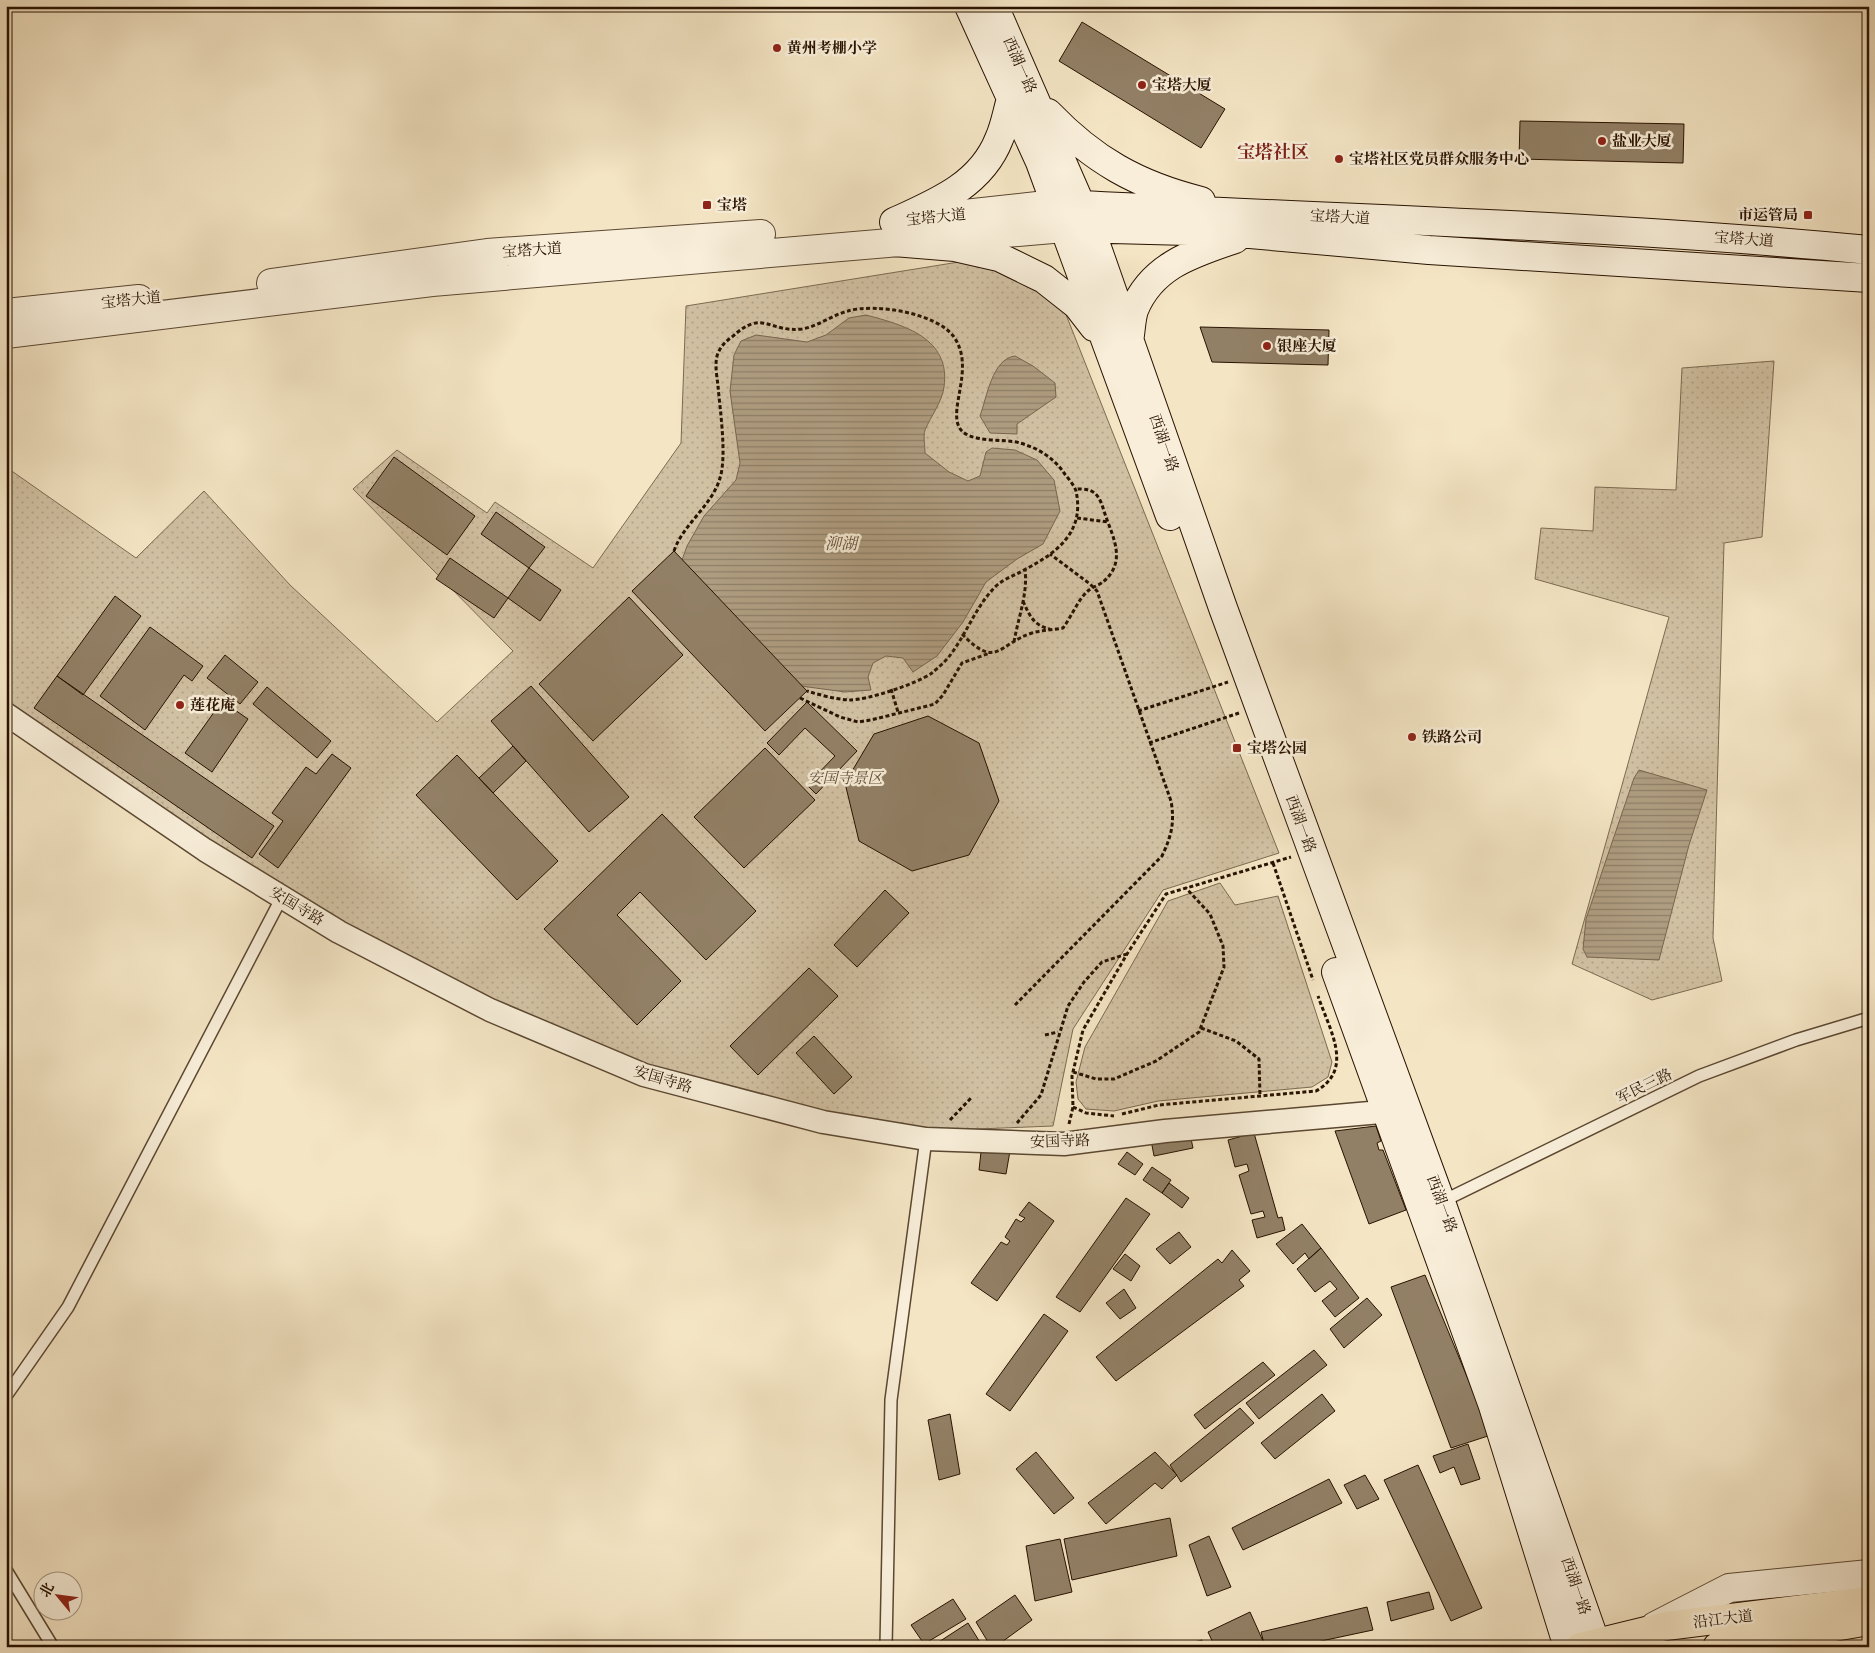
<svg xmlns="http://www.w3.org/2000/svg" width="1875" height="1653" viewBox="0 0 1875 1653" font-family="'Gentium Book Plus','Noto Serif SC',serif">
<defs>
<pattern id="grass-dots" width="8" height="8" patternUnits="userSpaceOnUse" patternTransform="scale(1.25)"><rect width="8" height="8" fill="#d1c1a3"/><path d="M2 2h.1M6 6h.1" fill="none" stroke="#b3a58b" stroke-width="1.8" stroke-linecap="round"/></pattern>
<pattern id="water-rules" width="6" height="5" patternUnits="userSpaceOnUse" patternTransform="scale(1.25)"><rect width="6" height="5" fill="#af9d81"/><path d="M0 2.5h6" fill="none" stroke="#8e7f67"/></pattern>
</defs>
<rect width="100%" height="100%" fill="#f4e5c4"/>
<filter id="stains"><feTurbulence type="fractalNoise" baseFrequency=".004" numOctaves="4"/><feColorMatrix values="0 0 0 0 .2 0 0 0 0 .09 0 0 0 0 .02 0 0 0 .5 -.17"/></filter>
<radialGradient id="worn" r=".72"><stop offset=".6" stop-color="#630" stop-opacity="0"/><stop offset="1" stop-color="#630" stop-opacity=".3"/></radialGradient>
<path fill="url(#grass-dots)" stroke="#7c6a52" d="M965 261 1023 277 1063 307 1279 853 1163 890 1073 1029 1053 1126 928 1131 822 1114 644 1065 492 1001 345 927 205 840 6 702V467L136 558 204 491 290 585 437 722 513 651 353 489 397 450 487 513 495 502 593 568 681 443 686 306Z
M1774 361 1762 537 1724 543 1713 938 1722 981 1652 1000 1572 964 1669 617 1535 579 1541 528 1593 531 1595 487 1676 490 1682 368Z
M1220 883 1235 905 1278 896 1332 1062 1328 1077 1312 1087 1158 1101 1114 1111 1086 1109 1078 1099 1076 1082 1085 1047 1168 901Z"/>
<path fill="url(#water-rules)" stroke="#79654d" d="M866 315C904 325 951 338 944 387 942 402 931 416 925 430 923 436 925 446 925 453L949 472 968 481 980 476 986 452 992 448 1015 450 1037 460 1054 480 1060 511 1043 544 1017 559 986 582 963 622 937 656 913 672 903 658 886 656 873 663 868 677 871 690 845 692 801 686 682 560 687 546 704 516 736 480 740 463 730 391 734 355 741 341 756 335 807 342 826 335 849 318Z
M1015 356 1033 366 1055 383 1056 397 1017 424V434L990 433 980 416C987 397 992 359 1015 356Z
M1639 770 1707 790 1689 845 1659 960 1587 957 1583 949 1586 919 1634 778Z"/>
<path fill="#928066" stroke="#281200" d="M1082 22 1225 109 1201 148 1059 61Z
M1520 121 1684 124 1683 163 1519 159Z
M1200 327 1329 330 1328 365 1212 362Z
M394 457 475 516 447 555 366 496Z
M496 512 545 547 529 568 481 534Z
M674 551 807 691 765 731 632 591Z
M450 558 508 598 494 618 436 579Z
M529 568 561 590 540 621 508 598Z
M115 596 141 616 83 695 57 676Z
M629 597 683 655 593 741 539 684Z
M150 627 203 666 192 681 184 675 145 730 100 696Z
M225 655 258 682 240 704 207 678Z
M57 676 274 826 252 858 34 708Z
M531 686 629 797 589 832 491 721Z
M267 687 331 741 317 758 253 704Z
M222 701 248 719 212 772 185 753Z
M807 702 857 751 816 794 807 785 835 756 805 728 779 755 767 743Z
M928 716 979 743 999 801 969 855 912 871 859 841 845 783 874 734Z
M513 746 526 761 493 793 479 778Z
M765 748 815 800 744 868 694 817Z
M332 754 351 768 278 868 259 854 283 821 272 813 306 767 316 774Z
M457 755 558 861 517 900 416 795Z
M662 814 756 911 706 960 640 892 617 915 681 981 637 1025 544 929Z
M885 890 909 913 857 967 834 945Z
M809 968 838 996 758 1075 730 1046Z
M814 1036 852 1077 834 1094 796 1053Z
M1376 1126 1381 1141 1377 1143 1379 1150H1383L1406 1210 1369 1224 1335 1131Z
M1254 1133 1278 1218 1282 1217 1285 1230 1257 1238 1252 1220 1265 1217 1263 1211 1251 1214 1239 1175 1249 1171 1247 1164 1235 1167 1228 1140Z
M1190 1134 1193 1148 1154 1156 1151 1140Z
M982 1143 1010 1151 1006 1174 979 1170Z
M1127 1152 1143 1164 1135 1175 1118 1164Z
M1152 1167 1171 1180 1162 1193 1143 1180Z
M1169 1183 1189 1198 1182 1208 1162 1193Z
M1126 1198 1150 1214 1080 1312 1056 1297Z
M1029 1202 1054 1221 997 1301 971 1283 1001 1242 1007 1245 1010 1241 1005 1237 1016 1219 1021 1222 1025 1218 1019 1215Z
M1302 1224 1321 1248 1309 1259 1305 1253 1293 1264 1276 1244Z
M1179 1232 1191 1247 1170 1264 1156 1249Z
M1321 1248 1359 1298 1335 1317 1322 1301 1337 1289 1330 1281 1315 1292 1297 1269Z
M1232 1250 1250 1271 1239 1280 1244 1286 1116 1381 1096 1357 1218 1259 1222 1263Z
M1125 1254 1140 1266 1131 1281 1113 1269Z
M1425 1275 1491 1435 1451 1448 1391 1287Z
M1124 1289 1136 1308 1120 1319 1106 1303Z
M1367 1298 1382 1315 1344 1348 1330 1329Z
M1044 1314 1068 1331 1010 1411 986 1394Z
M1314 1350 1327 1365 1259 1419 1246 1403Z
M1263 1362 1275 1375 1205 1429 1194 1415Z
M1322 1394 1335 1411 1275 1459 1261 1443Z
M1240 1408 1254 1423 1181 1482 1170 1465Z
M950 1414 960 1474 939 1480 928 1420Z
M1468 1444 1480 1479 1461 1485 1454 1467 1440 1473 1433 1456Z
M1036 1452 1074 1498 1054 1514 1016 1469Z
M1155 1452 1177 1475 1162 1489 1155 1483 1106 1524 1088 1503Z
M1418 1465 1482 1608 1451 1621 1384 1480Z
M1365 1475 1379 1499 1357 1509 1344 1485Z
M1329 1479 1342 1503 1243 1550 1232 1528Z
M1170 1518 1177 1556 1072 1580 1064 1539Z
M1209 1536 1231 1587 1207 1596 1189 1545Z
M1060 1539 1072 1592 1035 1601 1026 1546Z
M1429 1592 1434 1609 1391 1621 1387 1602Z
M1015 1595 1032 1620 995 1647H991L976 1622Z
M953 1599 966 1619 924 1644 911 1625Z
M1367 1607 1373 1630 1293 1647H1265L1261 1632Z
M1250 1612 1263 1641 1253 1647H1215L1208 1632Z
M968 1623 983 1647H931Z
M1202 1640 1204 1647H1174Z"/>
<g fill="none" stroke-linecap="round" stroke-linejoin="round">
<defs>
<path id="service" d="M1441 1202 1699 1076 1796 1040 1869 1018
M6 1396 68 1307 282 897
M6 1570 53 1647
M886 1647 891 1400 926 1139"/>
<path id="minor" d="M6 714 205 850 339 932 490 1010 644 1075 823 1122 926 1139 1064 1144 1165 1131 1404 1110"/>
<path id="tertiary" d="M900 221 1055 204
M271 283 487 253 761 234
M6 313 139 299
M6 334 432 282 1064 228
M1655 1626 1729 1588 1869 1574"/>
<path id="secondary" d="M969 6 1040 162 1170 516
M994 6 1087 219 1223 608 1441 1202 1597 1647
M1048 113C1093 160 1137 185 1201 201
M1064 204C1332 219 1601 224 1869 250
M894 222C936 203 981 185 999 139 1005 126 1007 112 1011 99
M1073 228 1227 232 1429 250 1869 278
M894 242 955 247 999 257 1044 279 1077 305 1094 327
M1129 341C1131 331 1131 319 1134 310 1152 265 1194 253 1235 239
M1336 972 1493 1406 1568 1647"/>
<path id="primary" d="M1580 1647 1666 1626 1869 1601
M1717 1647 1869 1621"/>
</defs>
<use href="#service" stroke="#5b4731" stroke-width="14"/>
<use href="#minor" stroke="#5b4731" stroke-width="25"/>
<use href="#tertiary" stroke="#5b4731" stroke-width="30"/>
<use href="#secondary" stroke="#281200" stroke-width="30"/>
<use href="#primary" stroke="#281200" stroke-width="30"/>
<path stroke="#281200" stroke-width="3" stroke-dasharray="4 2.5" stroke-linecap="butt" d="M1077 518 1108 522
M674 551C683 524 712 506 720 478 727 456 720 410 718 386 717 376 714 363 718 353 721 346 726 341 732 337 763 308 769 333 802 329 819 326 832 315 848 311 875 303 937 313 954 337 975 367 949 407 959 427 968 444 1004 438 1020 443 1038 448 1054 458 1064 473 1068 478 1074 485 1076 491 1085 532 1057 553 1024 570 1014 576 1005 578 996 586 976 606 968 631 951 654 947 660 938 668 932 673 916 684 868 700 849 700 835 699 820 695 807 691
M1023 601C1029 615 1034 626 1050 629
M962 634C997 670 998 644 1032 633 1042 630 1053 630 1063 628 1072 616 1078 599 1089 590 1093 587 1099 585 1103 582 1128 561 1112 536 1104 511 1099 494 1094 488 1075 489
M1014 642C1018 618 1028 594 1025 570
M891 689 898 712
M800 698 840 717 858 722 871 720 935 704 943 695 962 663 990 653
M1138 711 1228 682
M1149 743 1239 713
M1273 863 1313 980
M1015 1005 1162 856C1171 837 1175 823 1171 801L1097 591 1090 584 1050 554
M1201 1028 1236 1041 1259 1059 1260 1096
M1045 1035 1058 1032
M1073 1072 1096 1079H1114L1156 1061 1199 1032 1224 967 1223 946 1210 914 1186 888
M1073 1107 1086 1113 1114 1116
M1122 1114 1159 1105 1316 1091C1355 1069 1329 1029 1318 996
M950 1120 972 1097
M1017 1123 1041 1095 1068 1006 1084 982 1102 962 1127 954
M1069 1124 1073 1107 1072 1076 1083 1030 1127 954 1166 894 1291 857"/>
<use href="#service" stroke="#f8eed9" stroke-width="11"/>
<use href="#minor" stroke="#f8eed9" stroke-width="22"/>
<use href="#tertiary" stroke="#f8eed9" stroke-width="28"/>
<use href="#secondary" stroke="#f8eed9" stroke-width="28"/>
<use href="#primary" stroke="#f4e5c4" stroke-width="28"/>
</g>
<g fill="#8f2418" stroke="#f8eed9" stroke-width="2">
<circle cx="777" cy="48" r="5"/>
<circle cx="1142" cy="85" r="5"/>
<circle cx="1602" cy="141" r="5"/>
<circle cx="1339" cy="159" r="5"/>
<rect x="702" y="200" width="10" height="10" rx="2.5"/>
<rect x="1803" y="210" width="10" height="10" rx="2.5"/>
<circle cx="1267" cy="346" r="5"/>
<circle cx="180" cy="705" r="5"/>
<circle cx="1412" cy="737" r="5"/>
<rect x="1232" y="743" width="10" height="10" rx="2.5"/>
</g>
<g text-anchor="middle" stroke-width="5" stroke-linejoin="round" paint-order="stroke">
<g font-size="15" font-weight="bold" fill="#281200" stroke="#f8eed9" text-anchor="start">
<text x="787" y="53">黄州考棚小学</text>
<text x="1152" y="90">宝塔大厦</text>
<text x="1612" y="146">盐业大厦</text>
<text x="1349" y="164">宝塔社区党员群众服务中心</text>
<text x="717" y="210">宝塔</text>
<text x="1798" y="220" text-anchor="end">市运管局</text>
<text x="1277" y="351">银座大厦</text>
<text x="190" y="710">莲花庵</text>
<text x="1422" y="742">铁路公司</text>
<text x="1247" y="753">宝塔公园</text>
</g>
<g font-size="15" fill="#281200" stroke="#f8eed9">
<text transform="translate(1020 65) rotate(66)" y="5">西湖一路</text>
<text transform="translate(936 217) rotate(-6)" y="5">宝塔大道</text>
<text transform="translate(1340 217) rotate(3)" y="5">宝塔大道</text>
<text transform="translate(1744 239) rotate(4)" y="5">宝塔大道</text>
<text transform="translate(532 250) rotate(-4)" y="5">宝塔大道</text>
<text transform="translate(131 300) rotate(-6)" y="5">宝塔大道</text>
<text transform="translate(1164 443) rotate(71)" y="5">西湖一路</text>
<text transform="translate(1301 824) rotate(70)" y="5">西湖一路</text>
<text transform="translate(297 906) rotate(31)" y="5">安国寺路</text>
<text transform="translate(663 1079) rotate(17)" y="5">安国寺路</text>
<text transform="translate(1644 1086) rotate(-26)" y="5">军民三路</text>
<text transform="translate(1060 1141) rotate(-2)" y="5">安国寺路</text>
<text transform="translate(1442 1204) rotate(70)" y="5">西湖一路</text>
<text transform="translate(1576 1586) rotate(71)" y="5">西湖一路</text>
<text transform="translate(1723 1619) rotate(-7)" y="5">沿江大道</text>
</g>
<g font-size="15" font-style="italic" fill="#634f39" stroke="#f8eed9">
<text x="845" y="783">安国寺景区</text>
</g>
<g font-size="16" font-style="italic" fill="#65513a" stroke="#f8eed9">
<text x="841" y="549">泖湖</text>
</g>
<g font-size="18" font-weight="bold" fill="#7a1f14" stroke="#f8eed9">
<text x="1273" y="158">宝塔社区</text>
</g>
</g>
<rect width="1875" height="1653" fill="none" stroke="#f4e5c4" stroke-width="25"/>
<rect x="8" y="8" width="1860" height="1638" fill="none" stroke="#281200" stroke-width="2.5"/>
<rect x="12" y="12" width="1850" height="1628" fill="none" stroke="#281200"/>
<g transform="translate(58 1596) rotate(299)"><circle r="24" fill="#f8eed9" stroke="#a59682"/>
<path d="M0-4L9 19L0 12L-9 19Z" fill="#8f2418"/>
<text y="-8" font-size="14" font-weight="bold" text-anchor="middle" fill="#281200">北</text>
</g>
<rect width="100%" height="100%" filter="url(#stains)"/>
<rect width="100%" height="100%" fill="url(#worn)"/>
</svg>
